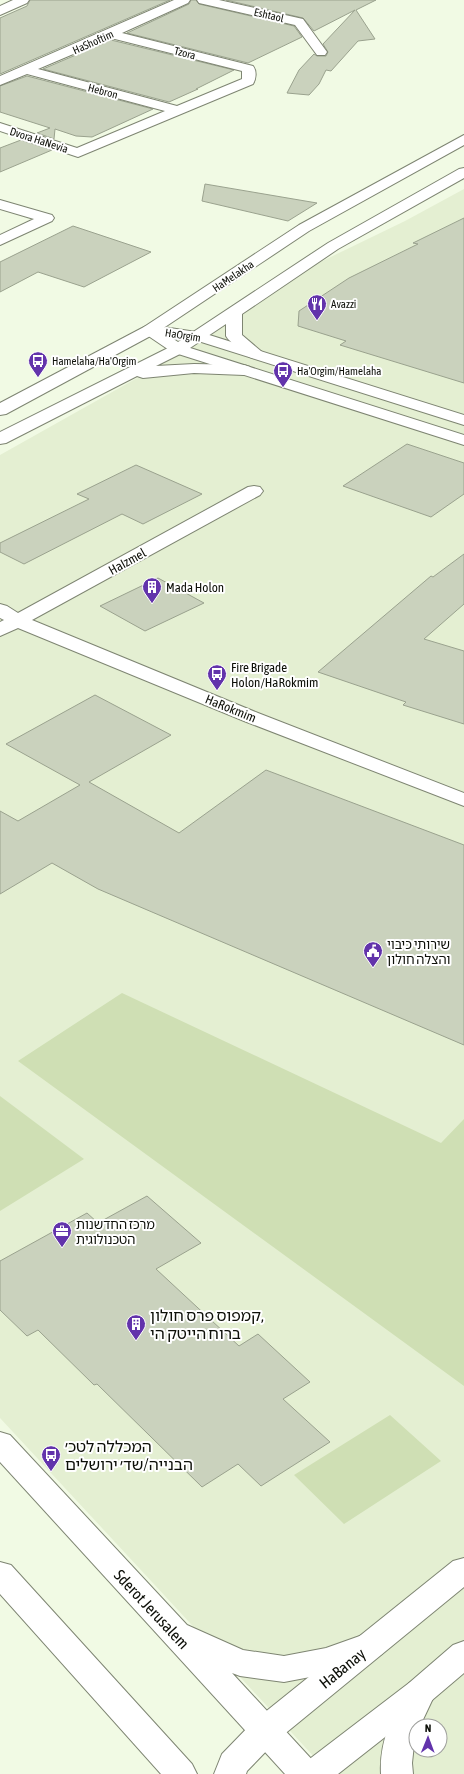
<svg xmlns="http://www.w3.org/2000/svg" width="464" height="1774" viewBox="0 0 464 1774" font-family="'Asap Condensed','Noto Sans Hebrew',sans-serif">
<rect width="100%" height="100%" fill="#f1fae4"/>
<path fill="#e4efd2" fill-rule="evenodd" d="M464 189V1774H330L0 1418V455L194 346 310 267 405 221ZM416 1726H440V1750H416Z"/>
<path fill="#cfdfb4" d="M122 993 441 1143 464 1119V1386L18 1061Z
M0 1096 84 1159 0 1211Z
M390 1415 441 1461 344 1524 294 1475Z"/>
<path fill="#cad2bd" stroke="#9aa28e" d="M30 0H170L0 74V18L27 6Z
M191 0H196L199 4 294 26 302 37 248 63 127 33 189 4Z
M226 0H376L356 10 375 39 358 41 331 71 326 70 319 84 309 95 287 93 299 70 314 54 317 56H326L328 52 323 44 355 10 314 31 303 18Z
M111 40 234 70 196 89H198L169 102 43 69Z
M27 76 153 109 92 137 76 136 55 129 54 139 37 133 50 128 0 112V86Z
M21 140 52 150 0 172V148Z
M205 184 317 203 288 221 202 201Z
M464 218V383L340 345 346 341 298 326 299 311 349 278 418 244 413 243Z
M73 226 151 252 84 287 38 272 0 292V262Z
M407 444 464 463V494L431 517 343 486Z
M136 465 202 494 143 524 122 514 24 564 0 552V543L89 499 77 494Z
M464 554V604L424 639 464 651V724L403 705 406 702 318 672 431 576 433 577Z
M158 578 204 603 145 631 100 606Z
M95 695 171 735 89 782 179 833 266 770 464 845V1045L98 889 52 863 0 894V811L18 821 80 785 6 744Z
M147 1196 201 1243 156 1269 239 1346 258 1334 310 1382 283 1399 330 1442 261 1486 238 1464 202 1487 97 1384 94 1385 38 1330 27 1336 0 1310V1261L87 1213 98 1223Z"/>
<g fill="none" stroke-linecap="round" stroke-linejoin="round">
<defs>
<path id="minor" d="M13 0H29L27 3 0 15V6Z
M174 0H190L188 3 122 33 253 66C257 71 256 79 253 84L78 157 0 131V123L77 148 165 111 27 74 0 85V76ZM111 38 242 71V79L177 106 38 69Z
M197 0H219L303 19 327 52 325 55H317L295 25 199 3Z
M0 200 52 215 54 218 52 221 0 245V235L34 219 0 209Z
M150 325 203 333 464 415V425L195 340 172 338 184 346 464 435V445L172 352 144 333 142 330 144 327Z
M254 486 260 487 263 491 260 495 32 620 258 713 464 793V806L244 721 18 628 0 636V622L4 620 0 618V604L7 606 18 613 248 487Z
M464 1558V1587L276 1741 247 1771 246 1774H214L222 1754 254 1721 453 1561Z
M464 1641V1673L431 1701 338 1774H298L303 1764 409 1683 453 1645Z"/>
<path id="major" d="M464 135V145L309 231 156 333 6 414 0 415V403L144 327 299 225Z
M464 168V178L338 249 242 314V335L262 352 264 355 262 358C248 362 238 348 228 339L226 336V324L184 352 156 366 194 364 244 365 250 367 252 370 250 373 244 375 194 373 143 378 137 376 6 443 0 444V432L172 346 328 243 459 169Z
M0 1432 10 1435 187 1625 243 1650 284 1656 326 1648 371 1632 382 1636 386 1645 382 1654 326 1674 284 1682 240 1676 232 1673 316 1764 321 1774H285L0 1462Z
M0 1562 11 1565 192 1764 197 1774H161L0 1594Z
M420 1679 431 1683 436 1692 420 1726H416L412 1763 413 1774H381C379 1740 394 1712 409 1683Z"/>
</defs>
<use href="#minor" stroke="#7e8572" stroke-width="2"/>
<use href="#major" stroke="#7e8572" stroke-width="2"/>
<use href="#minor" fill="#fff" fill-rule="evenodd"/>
<use href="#major" fill="#fff" fill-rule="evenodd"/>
</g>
<defs>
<symbol id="restaurant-pin" viewBox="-11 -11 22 30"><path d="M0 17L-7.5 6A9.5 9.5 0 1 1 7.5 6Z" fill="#6233ab" stroke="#fff"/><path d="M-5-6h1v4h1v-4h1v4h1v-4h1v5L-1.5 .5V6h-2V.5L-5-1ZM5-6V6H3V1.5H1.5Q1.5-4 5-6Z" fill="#fff"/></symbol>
<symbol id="bus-pin" viewBox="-11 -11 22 30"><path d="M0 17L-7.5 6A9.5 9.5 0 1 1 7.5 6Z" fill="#6233ab" stroke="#fff"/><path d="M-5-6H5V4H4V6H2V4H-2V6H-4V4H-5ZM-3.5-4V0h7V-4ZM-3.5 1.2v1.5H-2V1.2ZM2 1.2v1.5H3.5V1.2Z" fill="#fff"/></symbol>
<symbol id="building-pin" viewBox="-11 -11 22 30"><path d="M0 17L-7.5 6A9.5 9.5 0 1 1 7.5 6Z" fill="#6233ab" stroke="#fff"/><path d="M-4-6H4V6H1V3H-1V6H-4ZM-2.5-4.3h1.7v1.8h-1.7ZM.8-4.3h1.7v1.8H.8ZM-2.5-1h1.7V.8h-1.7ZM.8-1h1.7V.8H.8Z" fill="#fff"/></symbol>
<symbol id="civic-pin" viewBox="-11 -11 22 30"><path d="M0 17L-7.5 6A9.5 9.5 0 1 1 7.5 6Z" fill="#6233ab" stroke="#fff"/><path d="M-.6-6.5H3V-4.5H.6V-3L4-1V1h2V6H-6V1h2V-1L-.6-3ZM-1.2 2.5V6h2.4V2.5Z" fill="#fff"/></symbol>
<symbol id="office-pin" viewBox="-11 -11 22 30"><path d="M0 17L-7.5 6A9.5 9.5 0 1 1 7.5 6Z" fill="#6233ab" stroke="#fff"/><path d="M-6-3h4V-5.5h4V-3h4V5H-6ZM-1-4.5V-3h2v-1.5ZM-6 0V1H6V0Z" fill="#fff"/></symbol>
</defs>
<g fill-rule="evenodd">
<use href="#restaurant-pin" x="306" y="293" width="22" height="30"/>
<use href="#bus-pin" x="27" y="350" width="22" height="30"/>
<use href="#bus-pin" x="272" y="360" width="22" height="30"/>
<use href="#building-pin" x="141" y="576" width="22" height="30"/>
<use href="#bus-pin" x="206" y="663" width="22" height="30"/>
<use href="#civic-pin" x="362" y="940" width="22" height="30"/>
<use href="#office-pin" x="51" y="1220" width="22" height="30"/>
<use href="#building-pin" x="125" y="1313" width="22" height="30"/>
<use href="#bus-pin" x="40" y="1444" width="22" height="30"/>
</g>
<g text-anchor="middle" stroke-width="4" stroke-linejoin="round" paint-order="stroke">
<g font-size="11" fill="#0d0f08" stroke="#fff">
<text transform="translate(269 15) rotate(13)" y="4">Eshtaol</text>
<text transform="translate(93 42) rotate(-24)" y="4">HaShoftim</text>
<text transform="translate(185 53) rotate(14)" y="4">Tzora</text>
<text transform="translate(103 91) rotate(15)" y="4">Hebron</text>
<text transform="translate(39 140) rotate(18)" y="4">Dvora HaNevia</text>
<text transform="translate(233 276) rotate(-34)" y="4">HaMelakha</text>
<text transform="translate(183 335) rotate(9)" y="4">HaOrgim</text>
</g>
<g font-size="11" fill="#0d0f08" stroke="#fff" text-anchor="start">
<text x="331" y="308">Avazzi</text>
<text x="52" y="365">Hamelaha/Ha'Orgim</text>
<text x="297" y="375">Ha'Orgim/Hamelaha</text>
</g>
<g font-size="13" fill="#0d0f08" stroke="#fff">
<text transform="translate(127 561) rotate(-29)" y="5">HaIzmel</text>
<text transform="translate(231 708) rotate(22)" y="5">HaRokmim</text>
</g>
<g font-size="13" fill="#0d0f08" stroke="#fff" text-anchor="start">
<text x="166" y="592">Mada Holon</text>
<text x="231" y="672">Fire Brigade<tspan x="231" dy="15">Holon/HaRokmim</tspan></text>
<text x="387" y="949">שירותי כיבוי<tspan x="387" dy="15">והצלה חולון</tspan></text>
<text x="76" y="1229">מרכז החדשנות<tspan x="76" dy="15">הטכנולוגית</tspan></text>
</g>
<g font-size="16" fill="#0d0f08" stroke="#fff" text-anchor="start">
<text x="150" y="1321">קמפוס פרס חולון,<tspan x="150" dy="18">ברוח הייטק הי</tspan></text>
<text x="65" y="1452">המכללה לטכ׳<tspan x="65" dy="18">הבנייה/שד׳ ירושלים</tspan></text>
</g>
<g font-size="16" fill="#0d0f08" stroke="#fff">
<text transform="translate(152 1609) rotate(47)" y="6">Sderot Jerusalem</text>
<text transform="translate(342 1668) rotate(-39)" y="6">HaBanay</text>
</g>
</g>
<g transform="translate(428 1738) rotate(1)"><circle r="19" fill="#ffffff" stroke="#9e9f9c"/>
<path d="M0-3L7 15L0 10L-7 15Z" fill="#6233ab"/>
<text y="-6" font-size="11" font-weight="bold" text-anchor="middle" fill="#0d0f08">N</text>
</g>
</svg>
